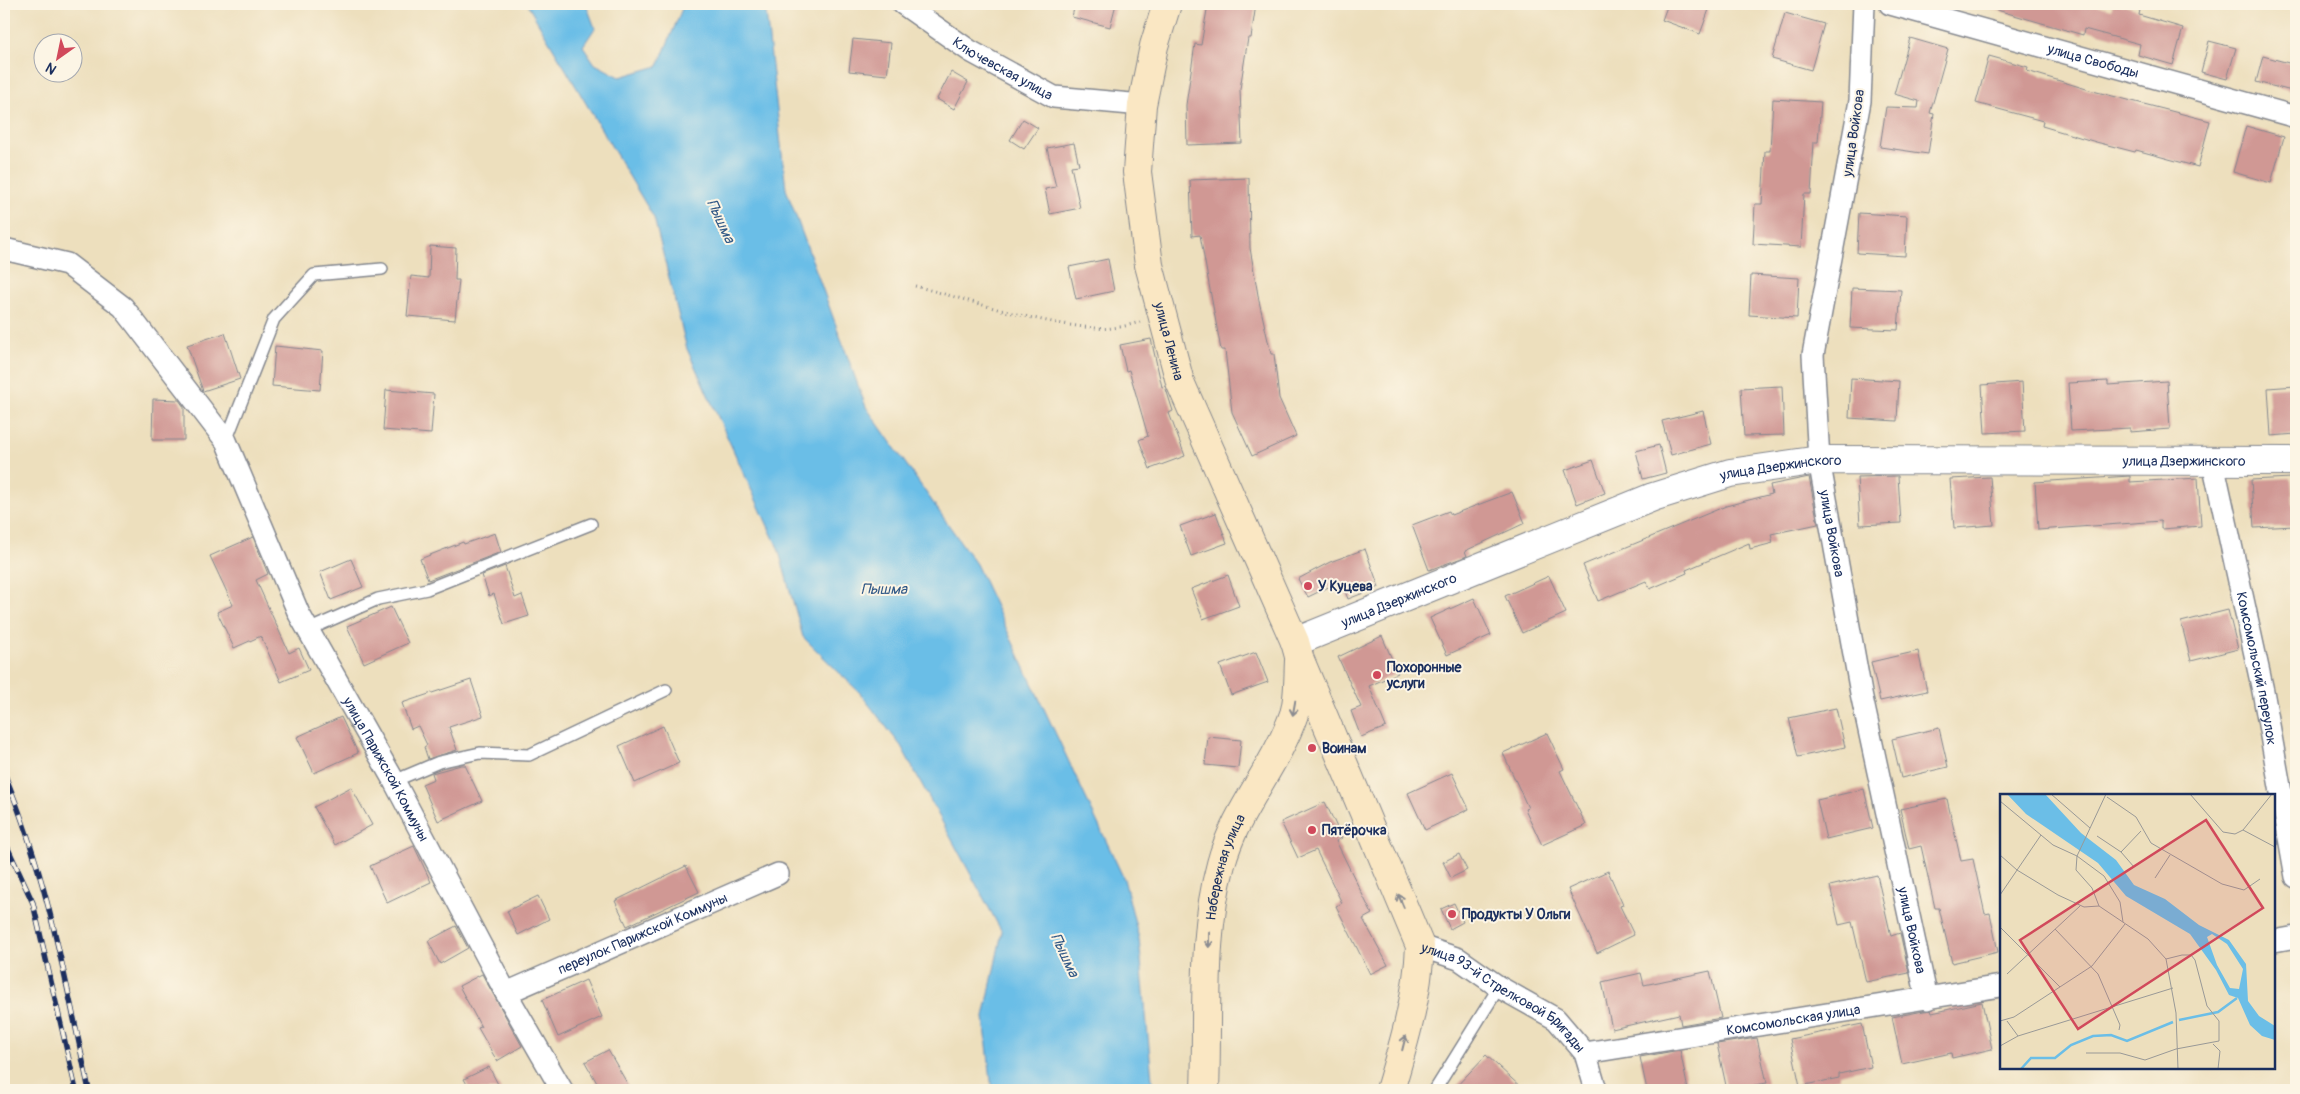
<svg xmlns="http://www.w3.org/2000/svg" width="2300" height="1094" viewBox="0 0 2300 1094" font-family="Pangolin,sans-serif">
<rect width="100%" height="100%" fill="#fcf5e5"/>
<filter id="ink" filterUnits="userSpaceOnUse"><feTurbulence type="fractalNoise" baseFrequency=".02" numOctaves="2"/><feDisplacementMap in="SourceGraphic" scale="10" xChannelSelector="R" yChannelSelector="G"/><feConvolveMatrix kernelMatrix="1 2 1 2 8 2 1 2 1" color-interpolation-filters="sRGB"/></filter>
<filter id="wash" filterUnits="userSpaceOnUse"><feTurbulence type="fractalNoise" baseFrequency=".0096" numOctaves="4" result="noise"/><feDisplacementMap in="SourceGraphic" scale="20" xChannelSelector="R" yChannelSelector="G"/><feGaussianBlur stdDeviation="1.12" result="paint"/><feColorMatrix in="noise" values="0 0 0 0 0 0 0 0 0 0 0 0 0 0 0 0 0 1.4 0 .05"/><feComposite in="paint" operator="in"/></filter>
<g filter="url(#wash)">
<rect width="100%" height="100%" fill="#eddfbd"/>
<path fill="#6bbee7" stroke="#4376a2" d="M527 4H586L595 28 583 46 595 64 620 77 658 66 684 4H765L786 189 866 407 976 564 1124 879 1139 939 1153 1090H992L984 1017 1002 932 901 746 860 693 803 637 778 548 687 349 654 218Z"/>
<g id="blocks">
<path fill="#d09894" d="M1075 4H1116L1110 27 1072 17Z
M1208 4H1256L1251 38H1248L1240 89 1242 143 1187 145 1186 105 1195 44 1201 45Z
M1668 4H1711L1700 34 1662 20Z
M1991 4H2089L2111 10 2113 4H2118L2140 10 2139 15 2183 28 2173 65 2138 55 2140 44 2084 29 2083 35 1990 8Z
M1785 13 1824 24 1811 70 1772 59Z
M1910 38 1948 49 1930 113 1934 114 1928 154 1880 147 1886 107 1918 108 1919 101 1894 94Z
M853 39 891 43 887 75 849 71Z
M2209 41 2236 48 2227 79 2201 72Z
M1989 56 2028 67 2027 71 2093 91 2210 121 2198 167 2136 150 2135 152 2096 142 2042 126 2043 121 1976 103Z
M2263 56 2296 65V92L2256 82Z
M951 72 968 82 954 109 937 99Z
M1773 99 1821 102 1818 142H1814L1811 194H1804L1801 247 1753 244 1755 204H1762L1765 151H1770Z
M1023 119 1038 128 1024 149 1010 140Z
M2246 126 2284 137 2271 183 2233 172Z
M1074 143 1079 165 1071 166 1080 208 1050 214 1045 189 1056 187 1047 148Z
M1249 178 1250 248 1259 301 1271 354H1274L1279 398 1296 436 1252 456 1232 412 1225 350H1221L1200 235 1192 236 1190 180Z
M1859 213 1907 216 1905 256 1857 253Z
M430 246 456 248 455 280H459L455 320 407 316 411 276 429 278Z
M1108 259 1114 291 1076 299 1069 267Z
M1751 275 1799 278 1797 318 1749 315Z
M1852 288 1901 290 1898 330 1850 328Z
M225 333 240 379 203 391 187 345Z
M1151 339 1162 387 1165 386 1173 411 1169 413 1185 456 1150 469 1139 440 1148 436 1129 370 1126 371 1120 345Z
M275 346 323 351 320 390 272 386Z
M1851 378 1899 381 1897 421 1849 418Z
M2108 381V385L2167 381 2170 429 2130 432V428L2071 431 2068 383Z
M2022 382 2025 431 1985 433 1982 385Z
M1782 386 1784 435 1744 436 1741 388Z
M2296 386V434L2271 436 2268 388Z
M386 390 434 394 431 434 383 430Z
M153 399 179 400 184 407V440H152Z
M1703 411 1711 444 1671 455 1662 421Z
M1659 445 1666 473 1643 479 1636 451Z
M1593 460 1605 493 1577 504 1565 470Z
M1898 476 1901 523 1860 525 1857 477Z
M2130 476V482L2198 478 2201 526 2161 529V521L2038 530 2035 482Z
M1809 477 1818 524 1771 534 1773 543 1750 549 1749 543 1686 570 1687 573 1650 589 1646 581 1598 601 1583 565 1726 506 1772 494 1770 485Z
M1990 477 1994 525 1954 528 1950 479Z
M2291 478 2295 526 2254 528 2251 480Z
M1512 492 1525 523 1465 551 1467 556 1429 570 1412 525 1449 511 1451 515Z
M1216 513 1227 543 1191 556 1180 526Z
M495 533 501 552 428 580 420 559 463 542 464 544Z
M253 537 268 574 256 580 289 653 299 648 309 670 281 682 261 636 234 648 217 612 233 605 210 556Z
M1365 549 1379 587 1348 599 1341 581 1308 597 1298 579 1330 562Z
M351 559 363 587 331 600 320 572Z
M505 566 515 598 522 595 529 616 504 624 494 594 489 596 482 575Z
M1228 575 1239 606 1203 619 1191 589Z
M1549 576 1566 613 1522 633 1505 596Z
M1474 598 1491 635 1447 655 1430 618Z
M391 607 408 643 364 663 347 626Z
M2228 610 2238 649 2191 661 2181 622Z
M1382 636 1398 673 1369 686 1386 727 1361 737 1351 711 1361 707 1338 657Z
M1918 651 1927 691 1880 701 1871 662Z
M1256 652 1268 682 1231 695 1220 665Z
M471 680 483 716 449 727 457 750 428 759 424 747 427 745 418 726 411 729 402 703Z
M1836 708 1845 747 1798 757 1789 718Z
M341 717 358 753 314 773 297 737Z
M663 726 679 763 635 783 619 746Z
M1939 728 1948 767 1901 778 1892 739Z
M1547 733 1564 769 1560 771 1586 825 1542 845 1525 809 1528 808 1503 753Z
M1208 737 1241 740 1238 768 1205 765Z
M461 765H465L482 801 438 821 422 784 434 779 432 773Z
M1452 773 1469 809 1425 830 1408 793Z
M351 787 372 825 335 845 314 807Z
M1864 789 1873 828 1826 839 1817 800Z
M1947 799 1961 861 1973 859 1985 914 1990 913 1998 952 1952 963 1939 908H1935L1921 846 1909 849 1900 809Z
M1325 802 1342 838 1336 841 1372 914 1363 919 1388 965 1370 974 1336 906 1342 903 1316 850 1298 858 1281 822Z
M414 846 431 882 387 903 370 866Z
M1459 854 1467 870 1451 878 1443 862Z
M686 866 699 892 627 926 615 901Z
M1608 871 1623 905 1620 906 1634 935 1597 953 1568 889Z
M1877 875 1891 936 1900 933 1909 973 1866 982 1852 922 1839 925 1830 886Z
M538 896 549 919 518 935 507 911Z
M1454 903 1463 922 1450 929 1441 909Z
M456 926 468 948 440 964 428 941Z
M1710 971 1721 1018 1681 1025 1679 1014 1612 1029 1602 982 1641 973 1644 985Z
M482 974 522 1046 497 1061 478 1028 481 1027 459 986Z
M586 980 602 1017 558 1037 542 1000Z
M1982 1002 1992 1049 1952 1058 1951 1053 1902 1064 1892 1017 1924 1011 1931 1010 1932 1013Z
M1862 1024 1871 1067 1839 1074V1078L1800 1086 1790 1039Z
M1757 1038 1767 1083 1727 1090 1717 1044Z
M608 1050 631 1090H601L585 1062Z
M1680 1050 1688 1090H1647L1640 1057Z
M1486 1055 1524 1090H1453Z
M489 1067 501 1090H470L464 1079Z"/>
</g>
</g>
<g filter="url(#ink)">
<use href="#blocks" fill-opacity="0" stroke="#84878e" stroke-width="1"/>
<g fill="none" stroke-linecap="round" stroke-linejoin="round">
<defs>
<path id="service" d="M226 441 274 319 314 275 382 269
M308 630 378 599 427 589 591 524
M394 781 439 762 480 753 529 755 666 690
M1435 1090 1499 987"/>
<g id="minor">
<path id="s1" d="M903 4 970 51 1054 97 1142 105"/>
<path id="s2" d="M1864 4 1860 101 1813 355 1819 460 1861 693 1927 999"/>
<path id="s3" d="M1890 4 2296 117"/>
<path id="s4" d="M4 249 67 264 123 307 226 441 299 614 394 781 506 993 562 1090"/>
<path id="s5" d="M2213 462 2263 691 2296 877"/>
<path d="M2274 941 2296 937"/>
<path id="s6" d="M1420 946 1459 959 1499 987 1556 1019 1585 1053 1596 1090"/>
<path id="s7" d="M506 993 778 874"/>
<path id="s8" d="M1585 1053 2001 986"/>
</g>
<g id="tertiary">
<path id="s9" d="M1295 642 1653 497 1730 473 1819 460 2296 461"/>
</g>
<g id="secondary">
<path id="s10" d="M1167 4 1154 46 1142 105 1137 172 1149 265 1180 382 1295 642 1300 660 1420 946C1418 996 1404 1043 1390 1090"/>
<path id="s11" d="M1205 1090C1208 1016 1201 936 1221 864 1235 810 1276 767 1294 714 1299 698 1298 678 1299 661"/>
</g>
</defs>
<use href="#service" stroke="#84878e" stroke-width="14"/>
<use href="#minor" stroke="#84878e" stroke-width="24"/>
<use href="#tertiary" stroke="#84878e" stroke-width="30"/>
<use href="#secondary" stroke="#84878e" stroke-width="30"/>
<path stroke="#84878e" stroke-width="3" stroke-dasharray="1 4" stroke-linecap="butt" d="M915 286C973 301 1034 323 1095 328 1110 330 1126 326 1140 322"/>
<use href="#service" stroke="#fff" stroke-width="11"/>
<use href="#minor" stroke="#fff" stroke-width="21"/>
<use href="#tertiary" stroke="#fff" stroke-width="28"/>
<use href="#secondary" stroke="#fae7c3" stroke-width="28"/>
<defs>
<path id="rail" d="M4 773C47 875 66 983 89 1090
M4 840 33 903 76 1090"/>
</defs>
<use href="#rail" stroke="#1b2f5e" stroke-width="5.5"/>
<use href="#rail" stroke="#fcf5e5" stroke-width="4" stroke-dasharray="11" stroke-linecap="butt"/>
</g>
<defs><path id="oneway-shaft" d="M-6 0H5M1.5-3L5.5 0L1.5 3" fill="none" stroke-width="1.6" stroke-linecap="round" stroke-linejoin="round" transform="scale(1.25)"/></defs>
<g stroke="#8a8b90">
<use href="#oneway-shaft" transform="translate(1294 708) rotate(100)"/>
<use href="#oneway-shaft" transform="translate(1401 901) rotate(-113)"/>
<use href="#oneway-shaft" transform="translate(1209 940) rotate(91)"/>
<use href="#oneway-shaft" transform="translate(1404 1043) rotate(-76)"/>
</g>
</g>
<g fill="#d1495b" stroke="#fcf5e5" stroke-width="2">
<circle cx="1308" cy="586" r="5"/>
<circle cx="1377" cy="675" r="5"/>
<circle cx="1312" cy="748" r="5"/>
<circle cx="1312" cy="830" r="5"/>
<circle cx="1452" cy="914" r="5"/>
</g>
<g text-anchor="middle" stroke-width="4" stroke-linejoin="round" paint-order="stroke">
<g font-size="14" fill="#1b2f5e" stroke="#fcf5e5">
<text dy="5" stroke="none"><textPath href="#s3" startOffset="211">улица Свободы</textPath></text>
<text dy="5" stroke="none"><textPath href="#s1" startOffset="119">Ключевская улица</textPath></text>
<text transform="translate(1853 133) rotate(-82)" y="5">улица Войкова</text>
<text dy="5" stroke="none"><textPath href="#s10" startOffset="344">улица Ленина</textPath></text>
<text dy="5" stroke="none"><textPath href="#s9" startOffset="922">улица Дзержинского</textPath></text>
<text dy="5" stroke="none"><textPath href="#s9" startOffset="518">улица Дзержинского</textPath></text>
<text dy="5" stroke="none"><textPath href="#s2" startOffset="535">улица Войкова</textPath></text>
<text dy="5" stroke="none"><textPath href="#s9" startOffset="112">улица Дзержинского</textPath></text>
<text dy="5" stroke="none"><textPath href="#s5" startOffset="211">Комсомольский переулок</textPath></text>
<text dy="5" stroke="none"><textPath href="#s4" startOffset="670">улица Парижской Коммуны</textPath></text>
<text dy="5" stroke="none"><textPath href="#s11" startOffset="225">Набережная улица</textPath></text>
<text dy="5" stroke="none"><textPath href="#s2" startOffset="940">улица Войкова</textPath></text>
<text dy="5" stroke="none"><textPath href="#s7" startOffset="149">переулок Парижской Коммуны</textPath></text>
<text dy="5" stroke="none"><textPath href="#s6" startOffset="99">улица 93-й Стрелковой Бригады</textPath></text>
<text dy="5" stroke="none"><textPath href="#s8" startOffset="211">Комсомольская улица</textPath></text>
</g>
<g font-size="14" font-weight="bold" fill="#1b2f5e" stroke="#fcf5e5" text-anchor="start">
<text x="1318" y="591">У Куцева</text>
<text x="1387" y="672">Похоронные<tspan x="1387" dy="16">услуги</tspan></text>
<text x="1322" y="753">Воинам</text>
<text x="1322" y="835">Пятёрочка</text>
<text x="1462" y="919">Продукты У Ольги</text>
</g>
<g font-size="15" font-style="italic" fill="#335a87" stroke="#fcf5e5">
<text transform="translate(721 221) rotate(65)" y="5">Пышма</text>
<text x="884" y="594">Пышма</text>
<text transform="translate(1065 955) rotate(65)" y="5">Пышма</text>
</g>
</g>
<g transform="translate(2000 794)">
<rect width="275" height="275" fill="#eddfbd"/>
<path d="M7 0H45L81 39 116 66 134 91 165 105 199 131 229 146 246 170 248 207 259 222 275 232V246L262 242 250 231 238 204 229 201 216 176 190 140 126 102 98 69 26 20ZM212 140 227 150 243 175 239 195 230 194 217 171 207 143Z" fill="#6bbee7" fill-rule="evenodd"/>
<path fill="none" stroke="#6bbee7" stroke-width="2.5" d="M179 226 218 218 237 204M21 275 31 264H55L71 251 93 242 111 241 127 247 173 228"/>
<path fill="none" stroke="#999997" stroke-width="1" d="M51 0 90 34M106 0 77 62 76 76 92 94 99 112 148 145 166 165 176 219 178 275M190 0 223 38 235 40 243 36 275 53M107 3 136 23 151 49 222 90 244 96 260 85M0 7 53 51 77 62M243 36 272 0M97 42 121 58 134 73M121 58 141 37M0 61 17 76 58 101 84 113 99 112M77 62 104 82 120 108 123 128M155 84 170 61M0 101 41 41M0 133 60 193M55 135 98 180 120 231 119 236M7 180 80 112M0 227 14 223 92 172 125 130M7 227 18 242M213 250 220 257 218 275M0 252 18 242 173 194M86 259H120L145 266 176 255 219 247V227L207 212 195 166 191 161H182L166 165"/>
<path fill="#d1495b" fill-opacity="0.15" stroke="#d1495b" stroke-width="2.5" d="M206 26 263 114 78 235 20 146Z"/>
<rect width="275" height="275" fill="none" stroke="#1b2f5e" stroke-width="2.5"/>
</g>
<rect width="2300" height="1094" fill="none" stroke="#fcf5e5" stroke-width="20"/>
<g transform="translate(58 58) rotate(213)"><circle r="24" fill="#fcf5e5" stroke="#a2a6af"/>
<path d="M0-4L9 19L0 12L-9 19Z" fill="#d1495b"/>
<text y="-8" font-size="14" font-weight="bold" text-anchor="middle" fill="#1b2f5e">N</text>
</g>
</svg>
